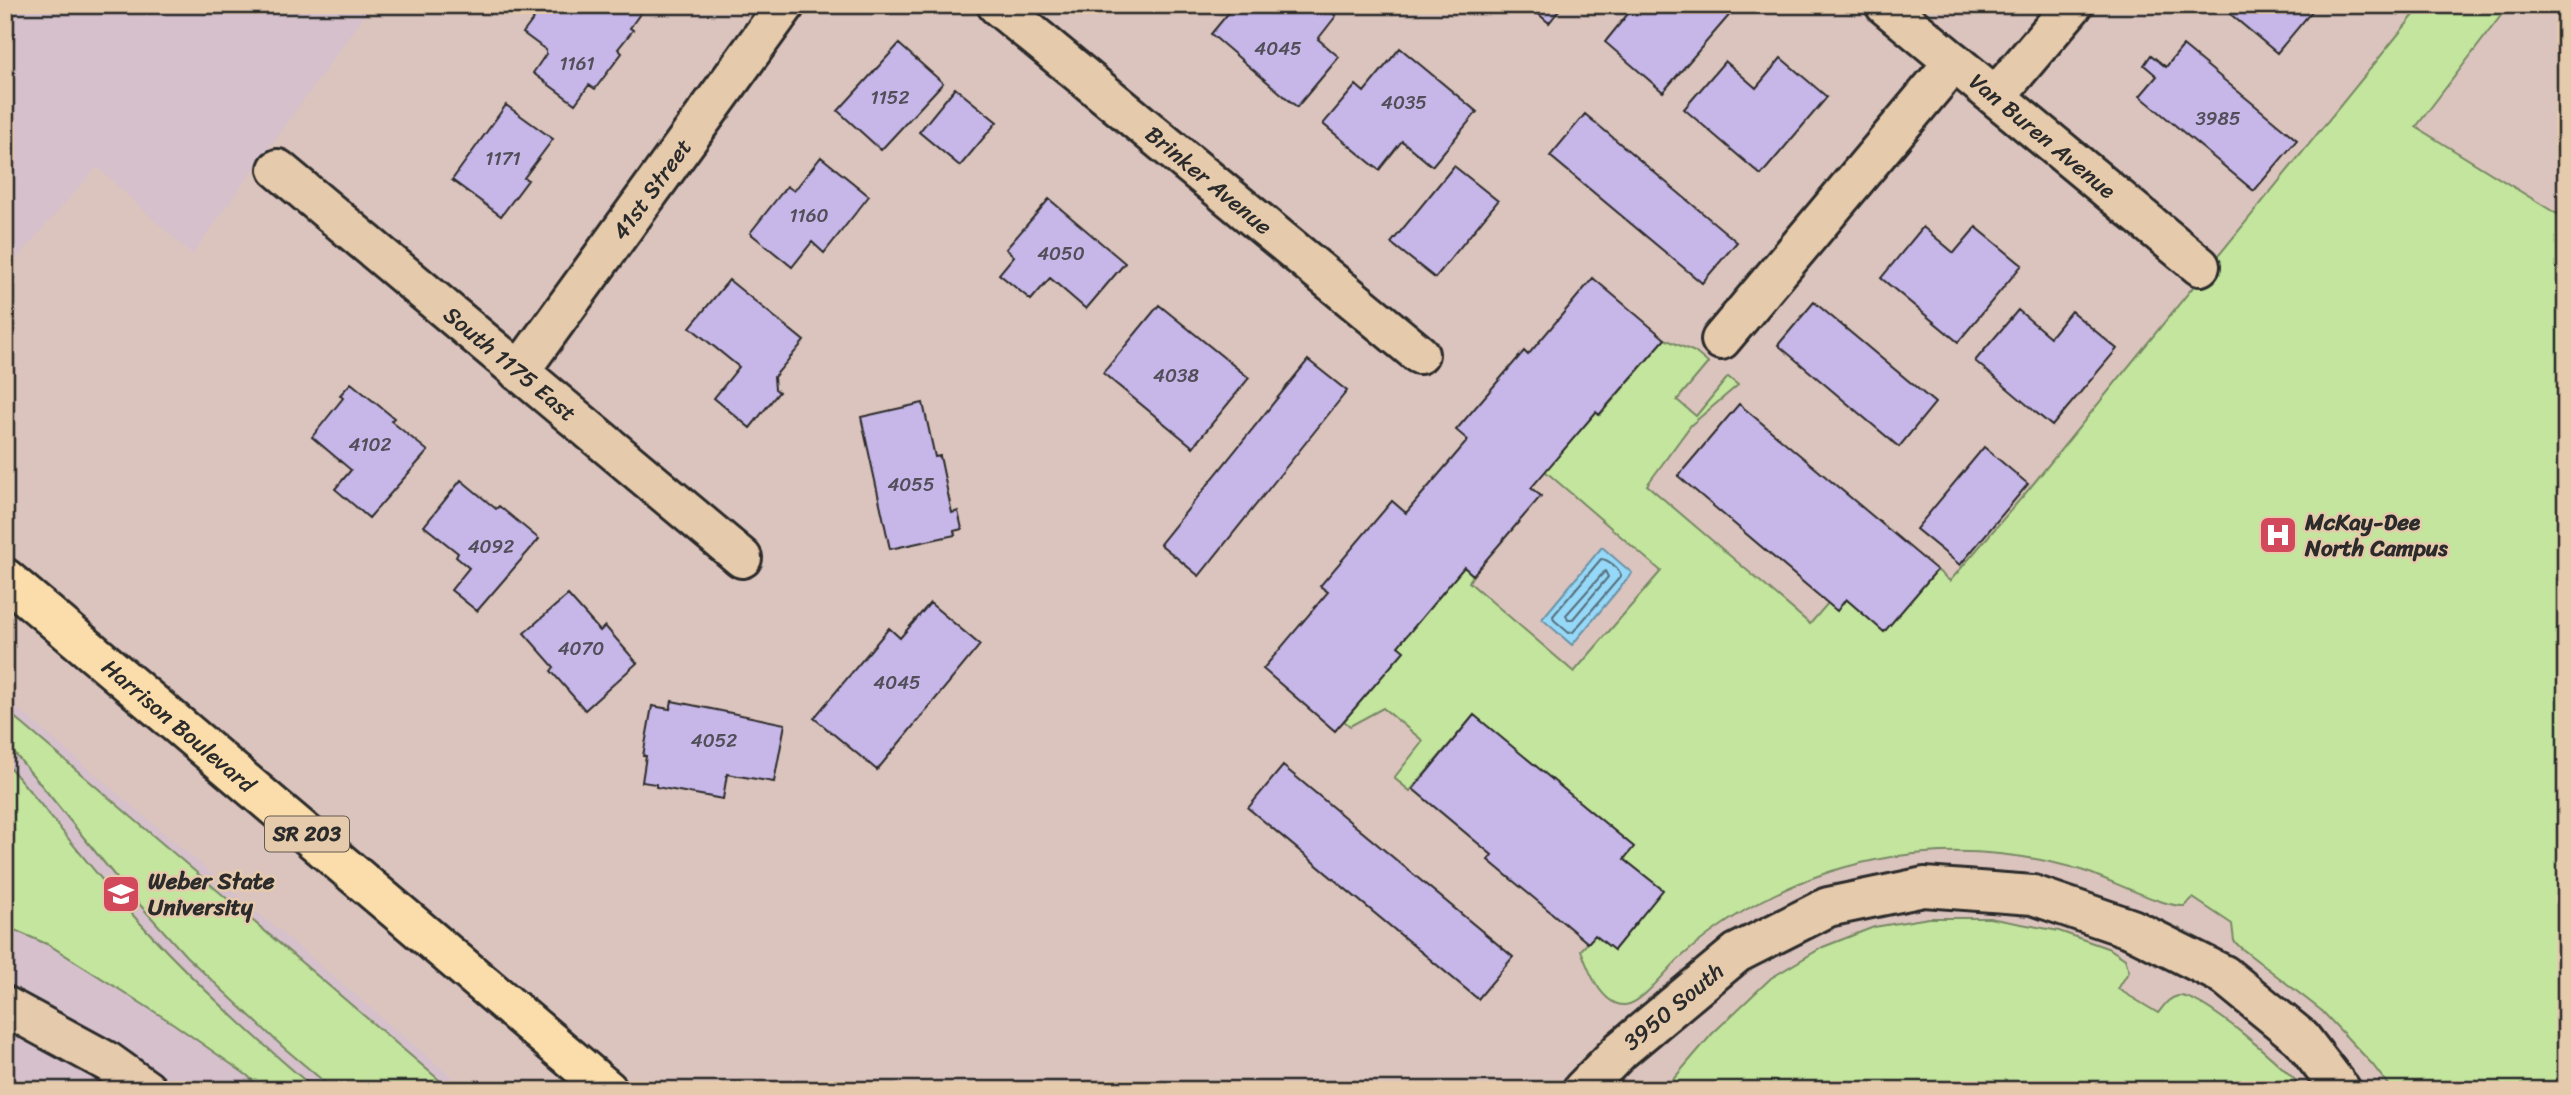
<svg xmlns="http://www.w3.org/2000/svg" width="2571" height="1095" viewBox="0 0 2571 1095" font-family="Sriracha,sans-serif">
<rect width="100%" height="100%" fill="#dcc4be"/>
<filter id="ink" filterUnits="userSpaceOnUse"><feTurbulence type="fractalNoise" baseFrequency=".0143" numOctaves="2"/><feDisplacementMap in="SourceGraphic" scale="14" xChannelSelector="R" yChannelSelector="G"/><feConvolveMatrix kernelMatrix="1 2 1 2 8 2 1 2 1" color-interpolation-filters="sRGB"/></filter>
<g filter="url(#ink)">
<path fill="#d5c0cb" d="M5 5H372L192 255 97 167 5 272Z
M5 698 467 1090H5Z"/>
<path fill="#c3e59e" stroke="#778864" stroke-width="2" d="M2422 5H2509L2416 127 2557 214 2566 201V1080L2558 1090H2392L2372 1064 2322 1011 2241 948 2234 941 2232 924 2193 898 2184 906C2166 908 2106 878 2084 871 2001 846 1915 845 1832 871 1777 889 1724 919 1681 957 1667 969 1642 1004 1625 1005 1601 1006 1587 967 1581 950L1595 935 1614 950 1662 890 1624 859 1633 847 1474 715 1410 791 1394 778 1423 741 1383 708 1350 726 1344 721 1403 651 1398 646 1464 567 1473 575 1469 582 1574 672 1661 571 1545 471 1596 412 1600 415 1665 339 1695 352 1708 363 1677 400 1696 416 1728 377 1738 385 1691 425 1647 485 1810 624 1828 603 1837 610 1846 599 1884 631 1937 570 1950 581 2029 489Z
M5 709 451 1090H334L283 1047 186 956 123 886 42 786 5 742Z
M5 762C41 803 74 847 110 889 172 962 243 1028 316 1090H262L248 1076 174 1024 49 945 5 926Z
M1929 918H1989L2059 931 2110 949 2125 959 2129 971 2118 989 2158 1013C2164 1006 2168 998 2178 996 2203 993 2286 1070 2305 1090H1664L1712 1034 1771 978 1823 947 1874 927Z"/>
<path fill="#96d8f8" stroke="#6b93a6" stroke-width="2" d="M1602 547 1632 573 1572 645 1542 619Z"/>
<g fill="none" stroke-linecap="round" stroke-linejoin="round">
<path stroke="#56707d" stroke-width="2" d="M1601 559C1608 559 1620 569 1621 576L1573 632 1569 633 1554 620 1553 616Z
M1605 571 1608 577 1572 620H1568L1566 615Z"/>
</g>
<path fill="#c6b7e8" stroke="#2b2b2b" stroke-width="2" d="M544 5H569L574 9 577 5H639L644 8 630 28 633 30 618 49 622 53 595 89 589 85 575 104 533 73 546 54V50L523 33Z
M1235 5H1278L1285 12 1291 5H1323L1336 16 1318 39 1339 57 1297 107 1211 34Z
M1528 5H1563L1549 23Z
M1635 5H1657L1660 7 1661 5H1724L1732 12 1663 92 1605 42Z
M2225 5H2317L2277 53 2223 8Z
M899 44 943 83 881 150 838 111Z
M2183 46 2297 140 2254 191 2140 96 2157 76 2144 65 2151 55 2166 67Z
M1400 48 1477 112 1432 166 1402 141 1379 170 1323 124 1356 85 1364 92Z
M1781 58 1827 97 1761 175 1684 109 1725 61 1756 88Z
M955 88 997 122 960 166 919 132Z
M506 105 553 139 524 178 528 180 501 216 452 180Z
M1585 114 1737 242 1702 283 1550 156Z
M821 157 869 196 824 253 812 242 792 267 750 233 787 186 794 191Z
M1454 166 1498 201 1435 278 1391 243Z
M1049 199 1125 263 1086 309 1050 278 1031 300 999 274 1014 256 1006 249Z
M1923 227 1954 253 1976 227 2022 265 1958 342 1881 278Z
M1593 278 1665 339 1599 415 1596 412 1531 488 1541 496 1473 575 1464 567 1398 646 1404 651 1335 731 1263 669 1328 592 1320 586 1392 501 1406 513 1468 440 1456 430 1524 351 1528 355Z
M729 280 804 341 774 377 775 389 779 392 750 428 714 398 739 367 690 327Z
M1814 302 1935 403 1899 447 1778 345Z
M1159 305 1249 378 1193 447 1103 373Z
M2018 310 2050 337 2071 311 2117 349 2052 426 1975 361Z
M1308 360 1347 391 1199 576 1160 544Z
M351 383 394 418 391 421 428 451 369 518 335 489 351 470 312 437 343 398 340 395Z
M923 403 935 457 940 456 952 513 958 511 962 529 954 531 955 535 890 549 861 417Z
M1739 404 1937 570 1884 632 1846 599 1837 611 1678 476Z
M1984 447 2028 484 1960 565 1916 529Z
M461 480 496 509 499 506 539 539 477 611 451 590 469 568 456 557 458 553 424 526Z
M568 595 600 631 605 626 637 663 585 710 551 671 554 667 524 633Z
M930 603 980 645 877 770 814 718 889 628 900 638Z
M672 701 785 724 774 782 727 774 723 799 656 787V784L642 782 646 756H643L652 706 670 709Z
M1474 715 1634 847 1624 859 1663 890 1614 950 1595 935 1588 943 1488 860 1492 855 1413 789Z
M1283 766 1513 957 1478 999 1248 808Z"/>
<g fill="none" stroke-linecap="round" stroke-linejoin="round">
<defs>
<g id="street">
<path id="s1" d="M997 5 1419 354"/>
<path id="s2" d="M1885 5 2200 266"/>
<path d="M1996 96 2073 5"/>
<path id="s3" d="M278 169 742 558"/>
<path d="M1721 340 1954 62"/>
<path id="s4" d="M519 372 785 5"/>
<path id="s5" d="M1582 1090 1621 1050 1737 953 1828 907 1924 887 2033 895 2132 929 2224 975 2301 1038 2341 1090"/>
</g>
<path id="secondary" d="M5 1006 108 1062 147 1090"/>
<g id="primary">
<path id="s6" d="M5 578 608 1090"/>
</g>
</defs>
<use href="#street" stroke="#2b2b2b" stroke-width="44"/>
<use href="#secondary" stroke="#2b2b2b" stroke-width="44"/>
<use href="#primary" stroke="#2b2b2b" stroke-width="44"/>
<use href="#street" stroke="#e5caac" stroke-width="38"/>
<use href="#secondary" stroke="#e5caac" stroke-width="38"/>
<use href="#primary" stroke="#faddab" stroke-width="38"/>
</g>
</g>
<defs>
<symbol id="hospital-square" viewBox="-11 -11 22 22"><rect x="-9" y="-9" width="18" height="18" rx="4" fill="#d1495b" stroke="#e5caac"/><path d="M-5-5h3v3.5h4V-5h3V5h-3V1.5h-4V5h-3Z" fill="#fff"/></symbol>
<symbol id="university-square" viewBox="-11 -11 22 22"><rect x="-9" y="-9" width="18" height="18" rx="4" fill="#d1495b" stroke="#e5caac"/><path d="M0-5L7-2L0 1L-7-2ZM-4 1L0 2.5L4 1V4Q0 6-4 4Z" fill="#fff"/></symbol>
</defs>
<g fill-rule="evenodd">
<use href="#hospital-square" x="2256" y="513" width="44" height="44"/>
<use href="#university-square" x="99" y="872" width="44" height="44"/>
</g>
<g text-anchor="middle" stroke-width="5" stroke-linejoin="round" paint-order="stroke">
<g font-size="19" fill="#524e5a">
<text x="1278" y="55">4045</text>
<text x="577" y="70">1161</text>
<text x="890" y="104">1152</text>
<text x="1404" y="109">4035</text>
<text x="2218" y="125">3985</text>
<text x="503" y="165">1171</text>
<text x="809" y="222">1160</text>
<text x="1061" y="260">4050</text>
<text x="1176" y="382">4038</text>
<text x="370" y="451">4102</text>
<text x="911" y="491">4055</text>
<text x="491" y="553">4092</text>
<text x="581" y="655">4070</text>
<text x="897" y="689">4045</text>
<text x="714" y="747">4052</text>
</g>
<rect fill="#e5caac" stroke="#635b52" stroke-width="2" x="265" y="816.5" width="84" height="35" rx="5"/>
<g font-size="21" font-weight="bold" fill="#2b2b2b">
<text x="307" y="841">SR 203</text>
</g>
<g font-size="23" fill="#2b2b2b" stroke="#e5caac">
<text dy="8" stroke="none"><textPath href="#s2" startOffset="205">Van Buren Avenue</textPath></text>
<text dy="8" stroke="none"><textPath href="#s1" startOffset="275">Brinker Avenue</textPath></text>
<text dy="8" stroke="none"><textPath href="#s4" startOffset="226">41st Street</textPath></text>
<text dy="8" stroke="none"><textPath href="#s3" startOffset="303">South 1175 East</textPath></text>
<text dy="8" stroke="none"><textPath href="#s6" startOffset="228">Harrison Boulevard</textPath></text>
<text dy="8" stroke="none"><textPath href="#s5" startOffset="124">3950 South</textPath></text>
</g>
<g font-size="23" font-weight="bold" fill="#2b2b2b" stroke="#e5caac" text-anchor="start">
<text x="2305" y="530">McKay-Dee<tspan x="2305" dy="26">North Campus</tspan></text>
<text x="148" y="889">Weber State<tspan x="148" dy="26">University</tspan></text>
</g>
</g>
<rect width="2571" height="1095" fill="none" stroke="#e5caac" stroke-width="28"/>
<rect x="14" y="14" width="2543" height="1067" fill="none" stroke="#2b2b2b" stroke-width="2.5" filter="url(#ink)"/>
</svg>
